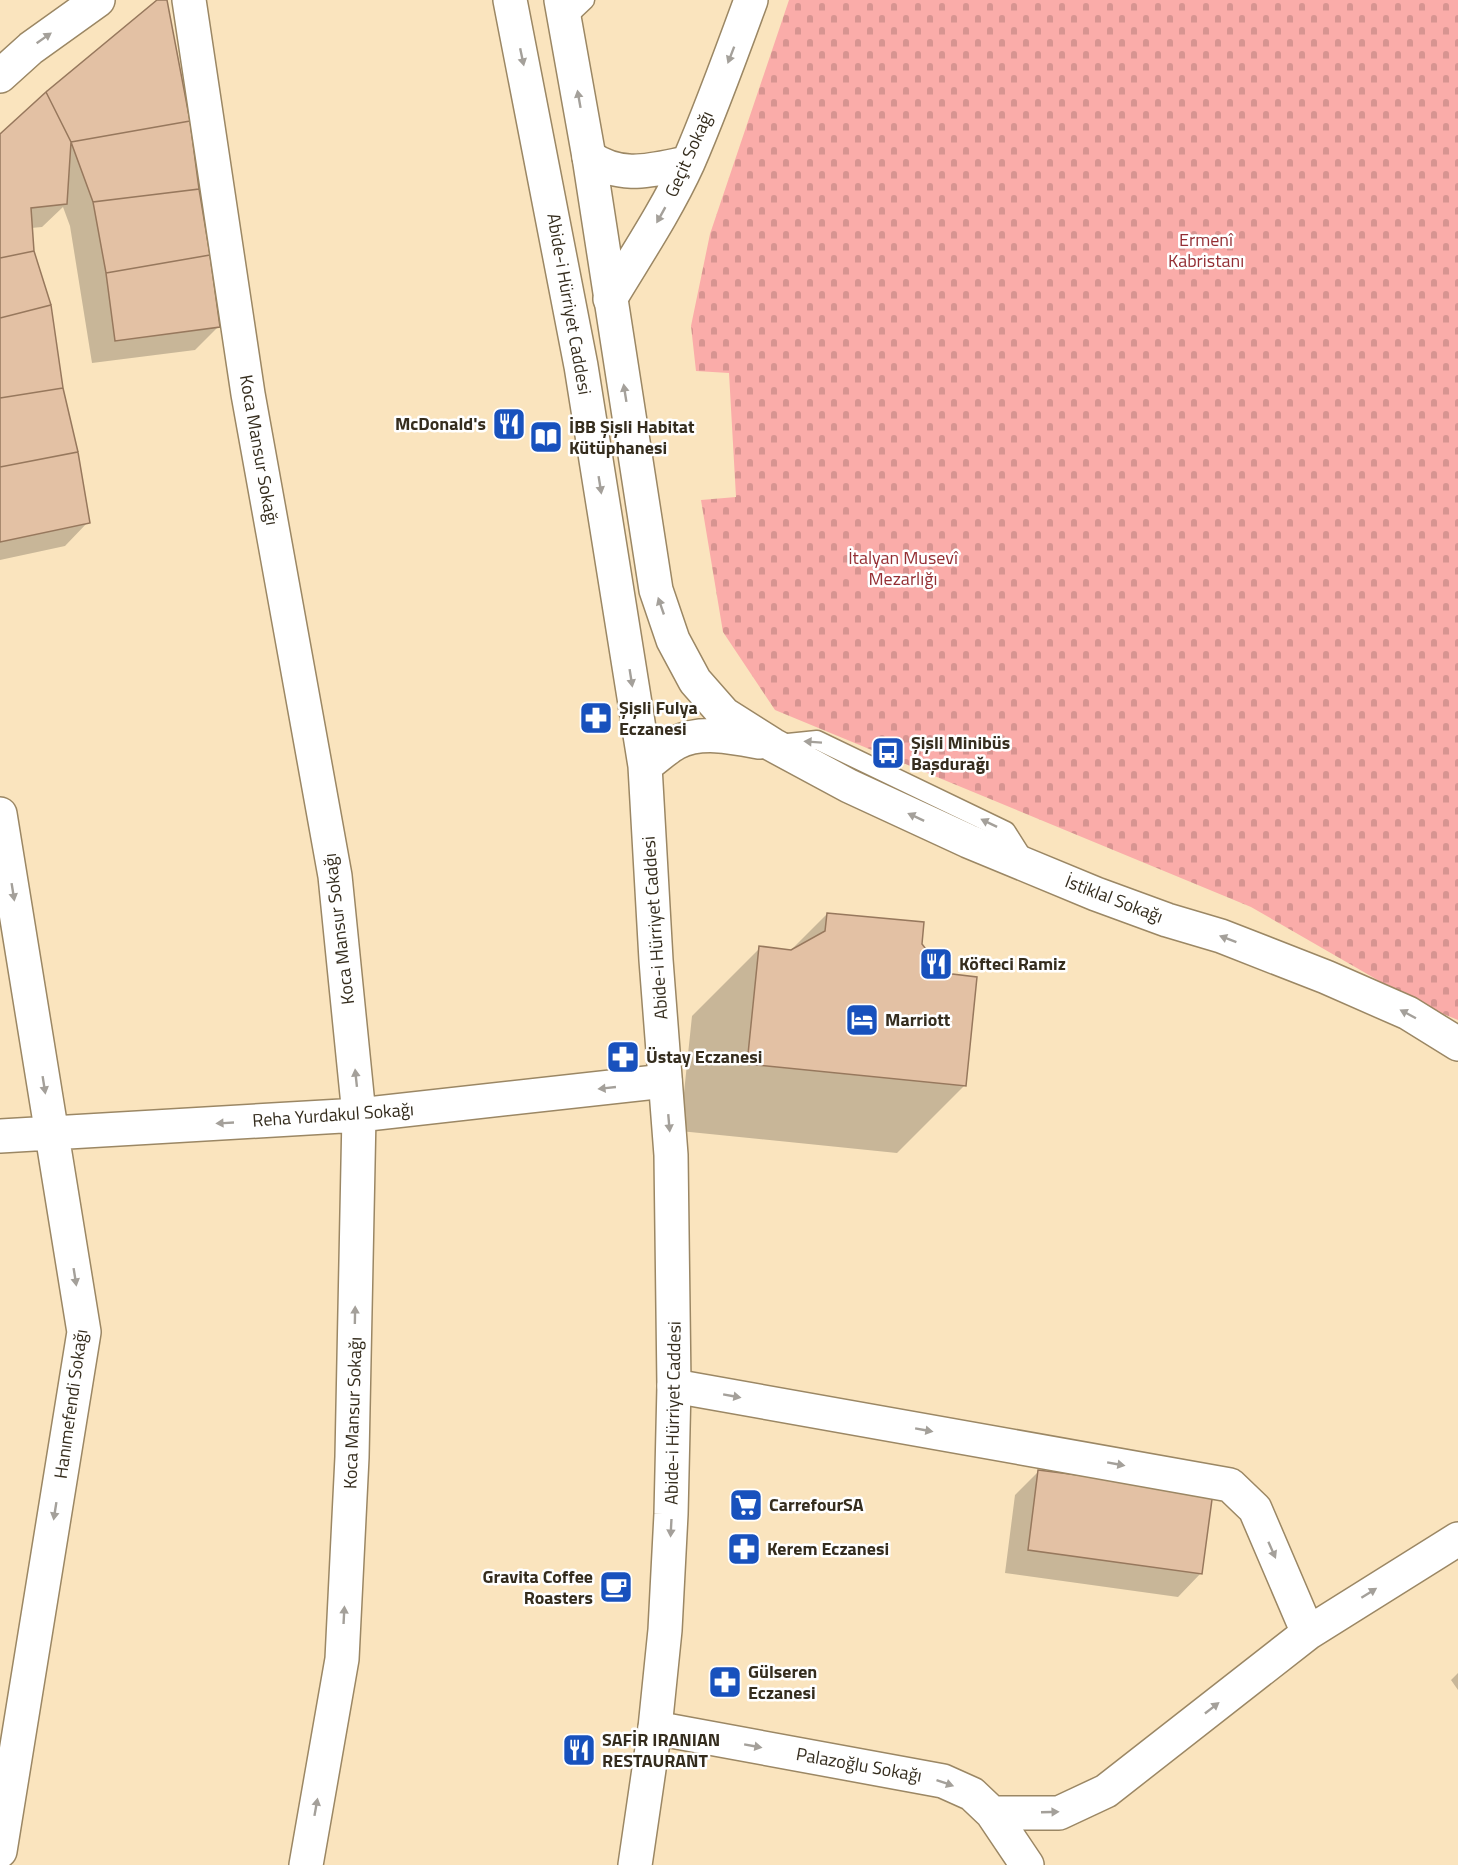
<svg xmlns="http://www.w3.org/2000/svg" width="1458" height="1865" viewBox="0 0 1458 1865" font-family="'Titillium Web',sans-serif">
<defs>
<pattern id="cemetery-stones" width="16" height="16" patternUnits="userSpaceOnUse" patternTransform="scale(1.5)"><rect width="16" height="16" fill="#faaca9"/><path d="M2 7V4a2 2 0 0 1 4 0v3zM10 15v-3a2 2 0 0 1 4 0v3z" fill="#d79491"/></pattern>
</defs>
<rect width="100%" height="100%" fill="#fae4be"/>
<path fill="url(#cemetery-stones)" d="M789 0H1458V1020L1421 1005 1251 907 775 710 723 632 701 500 736 497 729 373 696 371 691 326 710 234Z"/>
<path fill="#0003" d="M160 0H165L219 326 195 350 92 363 70 226 63 207 42 227 31 228 32 252 88 522 65 546 0 560V136Z
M827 914 965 1085 897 1153 680 1131 692 1016 760 948 790 951Z
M1039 1471 1201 1573 1178 1597 1005 1573 1015 1495Z
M1458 1673V1690L1451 1680Z"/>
<path fill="#e3c1a4" stroke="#97785d" stroke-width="1.5" d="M157 0H167L190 121 71 142 46 92Z
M46 92 71 142 67 204 31 208 34 251 0 258V134Z
M190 121 199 189 93 202 71 142Z
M199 189 210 255 106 273 93 202Z
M34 251 51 305 0 318V258Z
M210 255 220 327 115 341 106 273Z
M51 305 63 388 0 398V318Z
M63 388 78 452 0 467V398Z
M78 452 90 523 0 542V467Z
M827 913 924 922 922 944 944 973 977 977 966 1086 747 1064 759 946 791 950 825 931Z
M1038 1470 1213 1492 1202 1574 1028 1550Z"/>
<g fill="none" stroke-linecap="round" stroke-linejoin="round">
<defs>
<path id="lane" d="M566 18 585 0
M778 744 817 740 1006 831 1025 861"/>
<path id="street" d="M189 0 248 394 335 876 359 1115 352 1457 342 1659 306 1865
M0 814 84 1332 0 1851
M0 1136 359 1115 665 1081
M674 1386 1230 1485 1255 1509 1308 1633
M655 1728 943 1781 972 1794 992 1813 1027 1865
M992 1813H1059L1106 1791 1308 1633 1458 1539"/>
<path id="secondary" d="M0 76 31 48 98 0
M589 157C622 180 651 170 687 163
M610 299C637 254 666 211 688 163 711 110 731 55 751 0"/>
<path id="primary" d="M510 0 581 366 645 766 656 960 671 1155 674 1386 671 1514 665 1630 655 1728 635 1865
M561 0 589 157 656 590 673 640 695 681 724 714 773 745 849 786 968 841 1096 894 1167 920 1221 936 1326 977 1408 1013 1458 1044
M645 766C655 759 665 749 676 743 700 730 733 737 759 742"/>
</defs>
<use href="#lane" stroke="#9b8764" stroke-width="21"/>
<use href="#street" stroke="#9b8764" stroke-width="36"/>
<use href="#secondary" stroke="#9b8764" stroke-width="36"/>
<use href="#primary" stroke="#9b8764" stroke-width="36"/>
<use href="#lane" stroke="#fff" stroke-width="18"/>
<use href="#street" stroke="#fff" stroke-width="33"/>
<use href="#secondary" stroke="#fff" stroke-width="33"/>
<use href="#primary" stroke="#fff" stroke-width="33"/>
</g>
<defs><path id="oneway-solid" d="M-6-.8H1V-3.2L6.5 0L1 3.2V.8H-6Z" transform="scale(1.5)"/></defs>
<g fill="#a4a09a">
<use href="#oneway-solid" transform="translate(44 38) rotate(-35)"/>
<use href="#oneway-solid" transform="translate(731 55) rotate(111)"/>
<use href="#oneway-solid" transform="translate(522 57) rotate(78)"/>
<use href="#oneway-solid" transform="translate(579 99) rotate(-100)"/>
<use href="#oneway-solid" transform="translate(661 215) rotate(119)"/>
<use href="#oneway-solid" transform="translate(625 393) rotate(-99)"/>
<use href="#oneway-solid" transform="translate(600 485) rotate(81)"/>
<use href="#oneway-solid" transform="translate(661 606) rotate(-109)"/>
<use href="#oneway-solid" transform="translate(631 678) rotate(81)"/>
<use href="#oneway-solid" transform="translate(813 742) rotate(-176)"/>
<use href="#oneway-solid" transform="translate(916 817) rotate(-155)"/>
<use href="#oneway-solid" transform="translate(989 823) rotate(-154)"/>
<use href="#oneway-solid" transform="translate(13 892) rotate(81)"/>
<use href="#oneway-solid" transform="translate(1228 939) rotate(-159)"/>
<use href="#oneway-solid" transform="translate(1408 1014) rotate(-152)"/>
<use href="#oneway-solid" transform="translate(356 1078) rotate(-96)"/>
<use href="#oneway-solid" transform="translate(44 1085) rotate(81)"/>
<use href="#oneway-solid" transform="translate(607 1088) rotate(174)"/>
<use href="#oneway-solid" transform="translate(225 1123) rotate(177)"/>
<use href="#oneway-solid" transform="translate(669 1123) rotate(85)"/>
<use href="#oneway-solid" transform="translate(75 1277) rotate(81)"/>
<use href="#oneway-solid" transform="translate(355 1315) rotate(-89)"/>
<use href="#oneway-solid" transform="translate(732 1396) rotate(10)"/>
<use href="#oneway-solid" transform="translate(924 1430) rotate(10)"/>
<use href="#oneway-solid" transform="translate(1116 1464) rotate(10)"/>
<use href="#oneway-solid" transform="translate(55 1511) rotate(99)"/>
<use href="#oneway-solid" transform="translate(671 1528) rotate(93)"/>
<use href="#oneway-solid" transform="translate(1272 1550) rotate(66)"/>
<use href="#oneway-solid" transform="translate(1369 1593) rotate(-32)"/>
<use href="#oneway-solid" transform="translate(344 1615) rotate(-87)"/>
<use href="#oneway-solid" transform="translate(1212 1708) rotate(-38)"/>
<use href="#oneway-solid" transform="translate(753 1746) rotate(10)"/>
<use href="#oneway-solid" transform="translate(945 1783) rotate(19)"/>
<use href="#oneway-solid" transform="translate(316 1807) rotate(-80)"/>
<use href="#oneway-solid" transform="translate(1050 1812) rotate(-2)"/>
</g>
<defs>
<symbol id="restaurant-square" viewBox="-11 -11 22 22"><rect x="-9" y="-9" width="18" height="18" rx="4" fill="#1851bd" stroke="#fff"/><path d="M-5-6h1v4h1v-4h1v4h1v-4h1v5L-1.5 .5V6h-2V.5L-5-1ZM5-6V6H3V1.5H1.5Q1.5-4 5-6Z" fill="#fff"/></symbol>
<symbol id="library-square" viewBox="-11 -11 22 22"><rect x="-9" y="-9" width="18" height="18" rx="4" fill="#1851bd" stroke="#fff"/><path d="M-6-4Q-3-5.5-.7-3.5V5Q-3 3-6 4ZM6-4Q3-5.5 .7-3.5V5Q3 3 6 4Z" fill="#fff"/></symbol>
<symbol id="pharmacy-square" viewBox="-11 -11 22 22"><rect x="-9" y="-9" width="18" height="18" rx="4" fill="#1851bd" stroke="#fff"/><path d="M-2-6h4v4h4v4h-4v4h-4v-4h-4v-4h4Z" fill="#fff"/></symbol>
<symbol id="bus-square" viewBox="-11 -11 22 22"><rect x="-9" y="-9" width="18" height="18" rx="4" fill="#1851bd" stroke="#fff"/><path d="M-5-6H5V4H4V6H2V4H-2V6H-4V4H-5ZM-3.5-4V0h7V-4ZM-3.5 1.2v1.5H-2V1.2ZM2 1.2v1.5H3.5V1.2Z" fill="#fff"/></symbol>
<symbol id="hotel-square" viewBox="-11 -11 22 22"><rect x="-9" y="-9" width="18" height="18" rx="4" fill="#1851bd" stroke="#fff"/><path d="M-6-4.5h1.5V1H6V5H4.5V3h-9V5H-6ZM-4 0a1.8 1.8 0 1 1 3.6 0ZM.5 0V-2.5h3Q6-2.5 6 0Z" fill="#fff"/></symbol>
<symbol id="supermarket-square" viewBox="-11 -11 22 22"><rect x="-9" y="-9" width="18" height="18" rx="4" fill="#1851bd" stroke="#fff"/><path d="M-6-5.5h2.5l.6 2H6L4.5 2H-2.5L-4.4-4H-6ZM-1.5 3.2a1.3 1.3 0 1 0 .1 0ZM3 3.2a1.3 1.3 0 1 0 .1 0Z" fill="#fff"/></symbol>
<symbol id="cafe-square" viewBox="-11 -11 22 22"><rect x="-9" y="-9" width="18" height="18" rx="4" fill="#1851bd" stroke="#fff"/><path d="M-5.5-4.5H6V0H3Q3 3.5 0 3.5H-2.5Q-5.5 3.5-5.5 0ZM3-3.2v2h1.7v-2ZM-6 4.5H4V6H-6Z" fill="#fff"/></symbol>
</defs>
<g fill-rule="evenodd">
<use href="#restaurant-square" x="490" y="405" width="38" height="38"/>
<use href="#library-square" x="527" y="418" width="38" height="38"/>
<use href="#pharmacy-square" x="577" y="699" width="38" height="38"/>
<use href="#bus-square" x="869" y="734" width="38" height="38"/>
<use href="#restaurant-square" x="917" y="945" width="38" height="38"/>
<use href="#hotel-square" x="843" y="1001" width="38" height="38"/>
<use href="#pharmacy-square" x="604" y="1038" width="38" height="38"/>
<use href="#supermarket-square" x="727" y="1486" width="38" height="38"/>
<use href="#pharmacy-square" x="725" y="1530" width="38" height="38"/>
<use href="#cafe-square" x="597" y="1568" width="38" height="38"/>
<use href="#pharmacy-square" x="706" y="1663" width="38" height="38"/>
<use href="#restaurant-square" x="560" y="1731" width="38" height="38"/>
</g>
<g text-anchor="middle" stroke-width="5" stroke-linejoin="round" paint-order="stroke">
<g font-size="18" fill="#352d1e" stroke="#fff">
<text transform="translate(689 154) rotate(-66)" y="6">Geçit Sokağı</text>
<text transform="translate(569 304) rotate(80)" y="6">Abide-i Hürriyet Caddesi</text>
<text transform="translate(259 450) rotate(80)" y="6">Koca Mansur Sokağı</text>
<text transform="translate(1114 899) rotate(21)" y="6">İstiklal Sokağı</text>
<text transform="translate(655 928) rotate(-94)" y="6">Abide-i Hürriyet Caddesi</text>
<text transform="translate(339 929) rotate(-97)" y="6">Koca Mansur Sokağı</text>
<text transform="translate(333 1115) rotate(-4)" y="6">Reha Yurdakul Sokağı</text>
<text transform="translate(71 1404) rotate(-82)" y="6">Hanımefendi Sokağı</text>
<text transform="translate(353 1413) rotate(-88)" y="6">Koca Mansur Sokağı</text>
<text transform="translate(673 1413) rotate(-89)" y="6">Abide-i Hürriyet Caddesi</text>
<text transform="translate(859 1765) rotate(10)" y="6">Palazoğlu Sokağı</text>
</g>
<g font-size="18" fill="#942e33" stroke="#fff">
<text x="1206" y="246">Ermenî<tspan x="1206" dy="21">Kabristanı</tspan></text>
<text x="903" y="564">İtalyan Musevî<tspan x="903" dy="21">Mezarlığı</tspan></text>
</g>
<g font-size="18" font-weight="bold" fill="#352d1e" stroke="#fff" text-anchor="start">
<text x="486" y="430" text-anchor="end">McDonald's</text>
<text x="569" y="433">İBB Şişli Habitat<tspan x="569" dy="21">Kütüphanesi</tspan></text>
<text x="619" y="714">Şişli Fulya<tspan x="619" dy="21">Eczanesi</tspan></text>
<text x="911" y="749">Şişli Minibüs<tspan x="911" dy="21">Başdurağı</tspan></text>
<text x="959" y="970">Köfteci Ramiz</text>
<text x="885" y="1026">Marriott</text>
<text x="646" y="1063">Üstay Eczanesi</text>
<text x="769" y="1511">CarrefourSA</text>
<text x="767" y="1555">Kerem Eczanesi</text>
<text x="593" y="1583" text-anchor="end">Gravita Coffee<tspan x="593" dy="21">Roasters</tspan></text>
<text x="748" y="1678">Gülseren<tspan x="748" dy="21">Eczanesi</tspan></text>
<text x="602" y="1746">SAFİR IRANIAN<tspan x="602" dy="21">RESTAURANT</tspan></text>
</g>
</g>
</svg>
